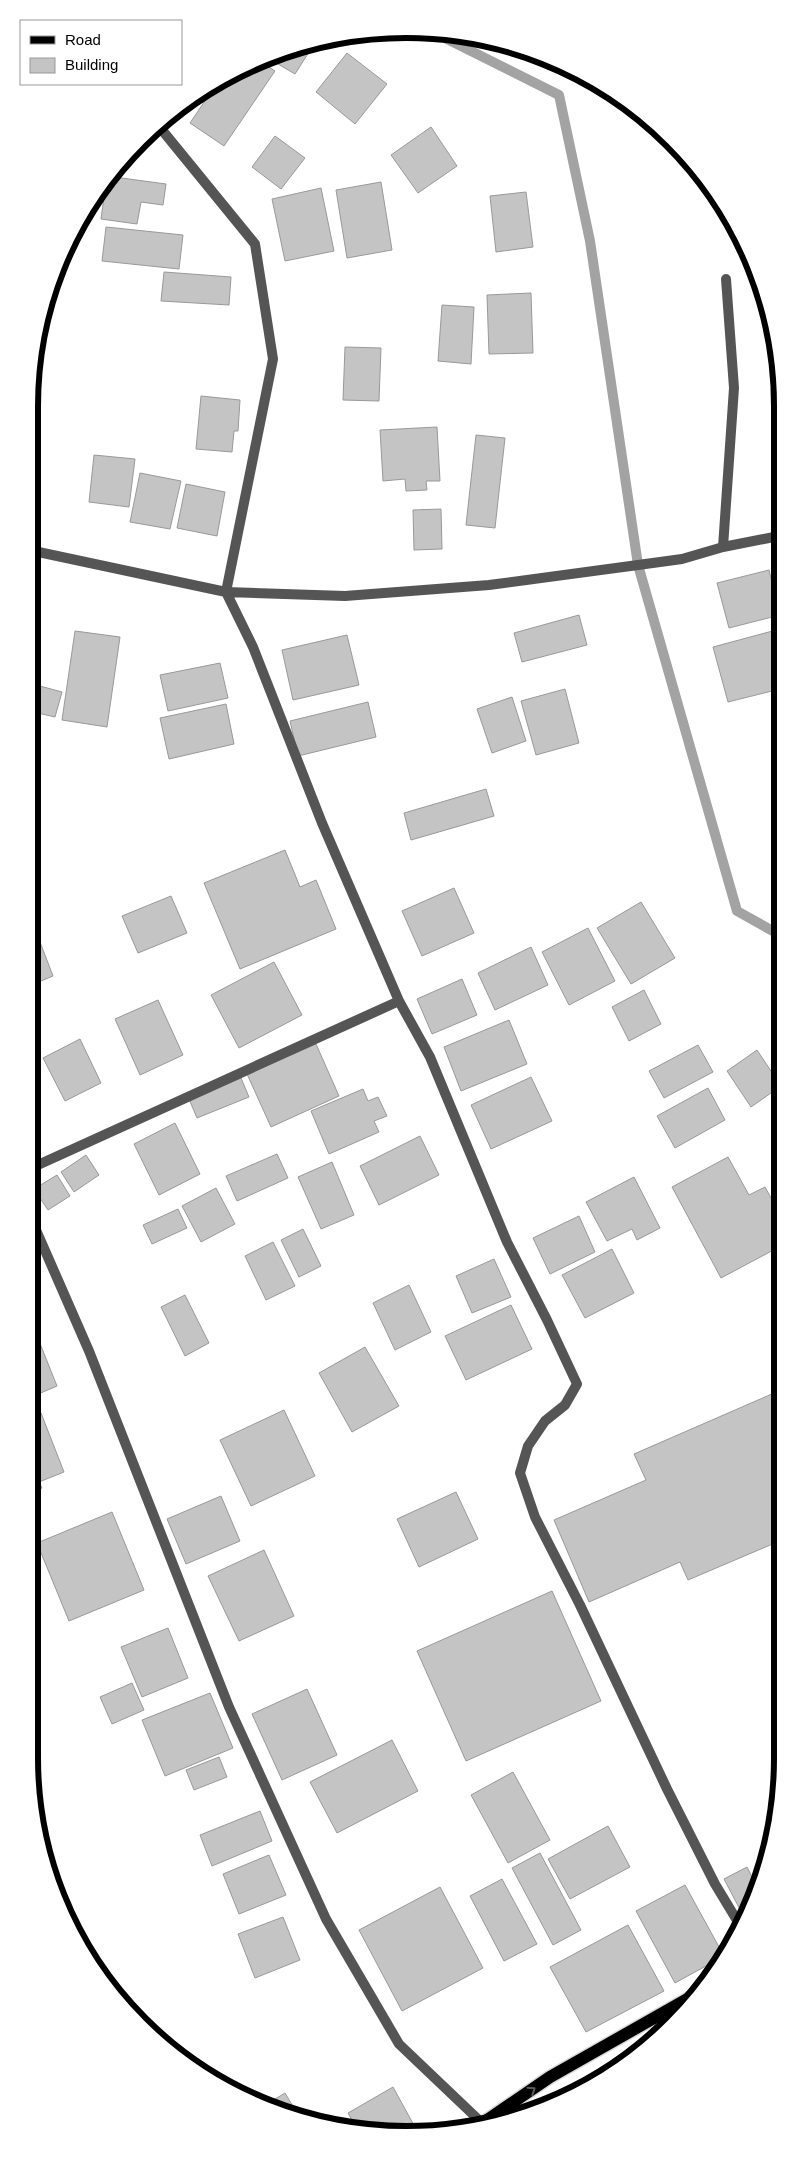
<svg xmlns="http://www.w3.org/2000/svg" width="811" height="2163" viewBox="0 0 811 2163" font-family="Arial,sans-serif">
<rect width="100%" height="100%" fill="#fff"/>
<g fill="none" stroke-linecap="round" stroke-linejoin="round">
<path stroke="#a3a3a3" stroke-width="10" d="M429 30 559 95 590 241 638 565 737 911 780 935"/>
</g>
<path fill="#c4c4c4" stroke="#999" d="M316 41 295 74 266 57 285 49Z
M347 53 387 84 355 124 316 92Z
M259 60 275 71 224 146 190 123 221 77Z
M431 127 457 166 418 193 391 155Z
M275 136 305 158 281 189 252 167Z
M107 176 166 184 163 205 141 202 137 224 101 219Z
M381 182 392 250 347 258 336 190Z
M321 188 334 251 285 261 272 199Z
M526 192 533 247 496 252 490 196Z
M106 227 183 235 179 269 102 261Z
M164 272 231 277 229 305 161 301Z
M531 293 533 353 489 354 487 295Z
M442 305 474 307 471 364 438 361Z
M345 347 381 348 379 401 343 400Z
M201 396 240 400 238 431H234L232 452 196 449Z
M437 427 440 481H426L427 490 406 491 405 479 383 481 380 430Z
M476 435 505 438 495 528 466 525Z
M94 455 135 459 129 507 89 502Z
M140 473 181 481 170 529 130 522Z
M186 484 225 492 217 536 177 528Z
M441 509 442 549 414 550 413 510Z
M769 570 780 615 729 628 717 583Z
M579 615 587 645 522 662 514 633Z
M780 629V689L728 702 713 647Z
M75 631 120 637 107 727 62 720Z
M347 635 359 685 293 700 282 650Z
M220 663 228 698 168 711 160 675Z
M29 683 62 692 55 717 29 711Z
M565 689 579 743 536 755 521 701Z
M512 697 526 741 492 753 477 709Z
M368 702 376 737 298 756 290 721Z
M226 704 234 744 169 759 160 718Z
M486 789 494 816 411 840 404 813Z
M285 850 300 887 316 880 336 929 240 969 204 883Z
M454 888 474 933 422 956 402 911Z
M171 896 187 933 138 953 122 916Z
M641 902 675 958 631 984 597 928Z
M588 928 615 981 569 1005 542 952Z
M40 942 53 976 29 986V946Z
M531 947 548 985 495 1010 478 973Z
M274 962 302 1015 239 1048 211 995Z
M462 979 477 1015 432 1034 417 999Z
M644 990 661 1024 629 1041 612 1007Z
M158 1000 183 1055 140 1075 115 1019Z
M509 1020 527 1064 461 1091 444 1047Z
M80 1039 101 1083 65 1101 43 1058Z
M316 1044 339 1096 271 1127 247 1074Z
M698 1045 713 1072 664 1098 649 1071Z
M757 1050 781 1086 751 1107 727 1071Z
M531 1077 552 1121 491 1149 471 1105Z
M241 1078 249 1097 197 1118 189 1099Z
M708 1088 725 1120 675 1148 657 1116Z
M363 1089 368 1101 378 1097 387 1116 374 1121 379 1132 329 1154 311 1111Z
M175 1123 200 1174 159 1195 134 1144Z
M420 1136 439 1175 379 1205 360 1166Z
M277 1154 288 1178 237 1201 226 1176Z
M86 1155 99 1175 74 1192 61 1172Z
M728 1157 749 1195 765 1187 781 1216V1246L721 1278 672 1187Z
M332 1162 354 1215 321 1229 298 1177Z
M57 1175 70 1196 48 1210 34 1189Z
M634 1177 660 1228 637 1240 632 1229 607 1241 586 1202Z
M216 1188 235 1224 201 1242 182 1206Z
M178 1209 187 1228 152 1244 143 1225Z
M579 1216 595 1252 550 1274 533 1238Z
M303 1229 321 1266 299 1277 281 1240Z
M273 1242 295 1286 266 1300 245 1256Z
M612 1249 634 1293 585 1318 562 1275Z
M494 1259 511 1297 472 1313 456 1276Z
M409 1285 431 1332 395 1350 373 1303Z
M185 1295 209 1343 185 1356 161 1307Z
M511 1305 532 1349 466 1380 445 1336Z
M31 1321 57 1386 29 1398V1322Z
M365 1347 399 1406 352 1432 319 1373Z
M781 1390 782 1540 688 1580 680 1562 589 1602 554 1520 646 1480 634 1454Z
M284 1410 315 1476 251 1506 220 1440Z
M41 1413 64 1472 39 1482 42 1488 29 1493V1417Z
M456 1492 478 1539 419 1567 397 1519Z
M221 1496 240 1541 186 1564 167 1519Z
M112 1512 144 1590 69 1621 37 1543Z
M264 1550 294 1616 239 1641 208 1576Z
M552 1591 601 1701 466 1761 417 1651Z
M168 1628 188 1678 142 1697 121 1647Z
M132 1683 144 1710 112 1724 100 1697Z
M307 1689 337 1755 282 1780 252 1714Z
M210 1693 233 1748 165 1776 142 1720Z
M392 1740 418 1791 337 1833 310 1782Z
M219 1757 227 1777 194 1790 186 1770Z
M513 1772 550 1840 508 1863 471 1795Z
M260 1811 272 1841 212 1866 200 1835Z
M608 1826 630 1867 570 1899 548 1859Z
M540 1853 581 1930 553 1945 512 1868Z
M269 1855 286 1895 239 1914 223 1874Z
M747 1867 757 1887 745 1919 724 1879Z
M502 1879 537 1944 504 1961 470 1896Z
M685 1885 724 1956 675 1983 636 1911Z
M440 1887 483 1968 402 2011 359 1930Z
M283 1917 300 1960 255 1978 238 1934Z
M628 1925 664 1991 586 2032 550 1967Z
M227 2082 232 2091 221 2086Z
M393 2087 416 2129 358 2131 348 2113Z
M285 2093 300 2118 285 2114 269 2107 267 2104Z"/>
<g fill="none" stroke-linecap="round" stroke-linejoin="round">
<defs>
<path id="primary" d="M477 2127 550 2077 698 1993"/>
</defs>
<use href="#primary" stroke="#dbdbdb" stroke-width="15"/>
<path stroke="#555" stroke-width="10" d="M155 125 162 130 255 244 273 359 226 592 253 647 322 823 399 1001
M723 547 734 388 726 279
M29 550 226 592 345 596 489 585 638 565 682 559 723 547 779 536
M29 1169 399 1001 430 1057 507 1242 547 1320 577 1384 565 1405 545 1421 528 1446 520 1473 535 1517 580 1605 667 1789 715 1884 741 1927
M29 1214 89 1351 229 1707 326 1919 399 2044 482 2123"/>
<use href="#primary" stroke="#000" stroke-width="12"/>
</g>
<defs><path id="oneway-chevron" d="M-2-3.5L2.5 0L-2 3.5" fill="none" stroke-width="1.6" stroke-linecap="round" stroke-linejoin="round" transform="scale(1.25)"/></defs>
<use stroke="#595959" href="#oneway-chevron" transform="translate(532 2090) rotate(-34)"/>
<path d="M0 0H811V2163H0ZM406 38H406A368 368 0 0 1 774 406V1758A368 368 0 0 1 406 2126H406A368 368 0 0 1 38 1758V406A368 368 0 0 1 406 38Z" fill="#fff" fill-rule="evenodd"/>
<path fill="none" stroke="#000" stroke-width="6" d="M406 38H406A368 368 0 0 1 774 406V1758A368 368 0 0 1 406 2126H406A368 368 0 0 1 38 1758V406A368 368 0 0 1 406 38Z"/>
<rect x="20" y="20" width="162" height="65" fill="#ffffff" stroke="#999999"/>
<rect x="30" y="36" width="25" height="8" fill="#000000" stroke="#999999"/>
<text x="65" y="45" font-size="15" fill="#000000">Road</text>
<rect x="30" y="58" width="25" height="15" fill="#c4c4c4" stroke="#999999"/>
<text x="65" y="70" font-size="15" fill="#000000">Building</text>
</svg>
